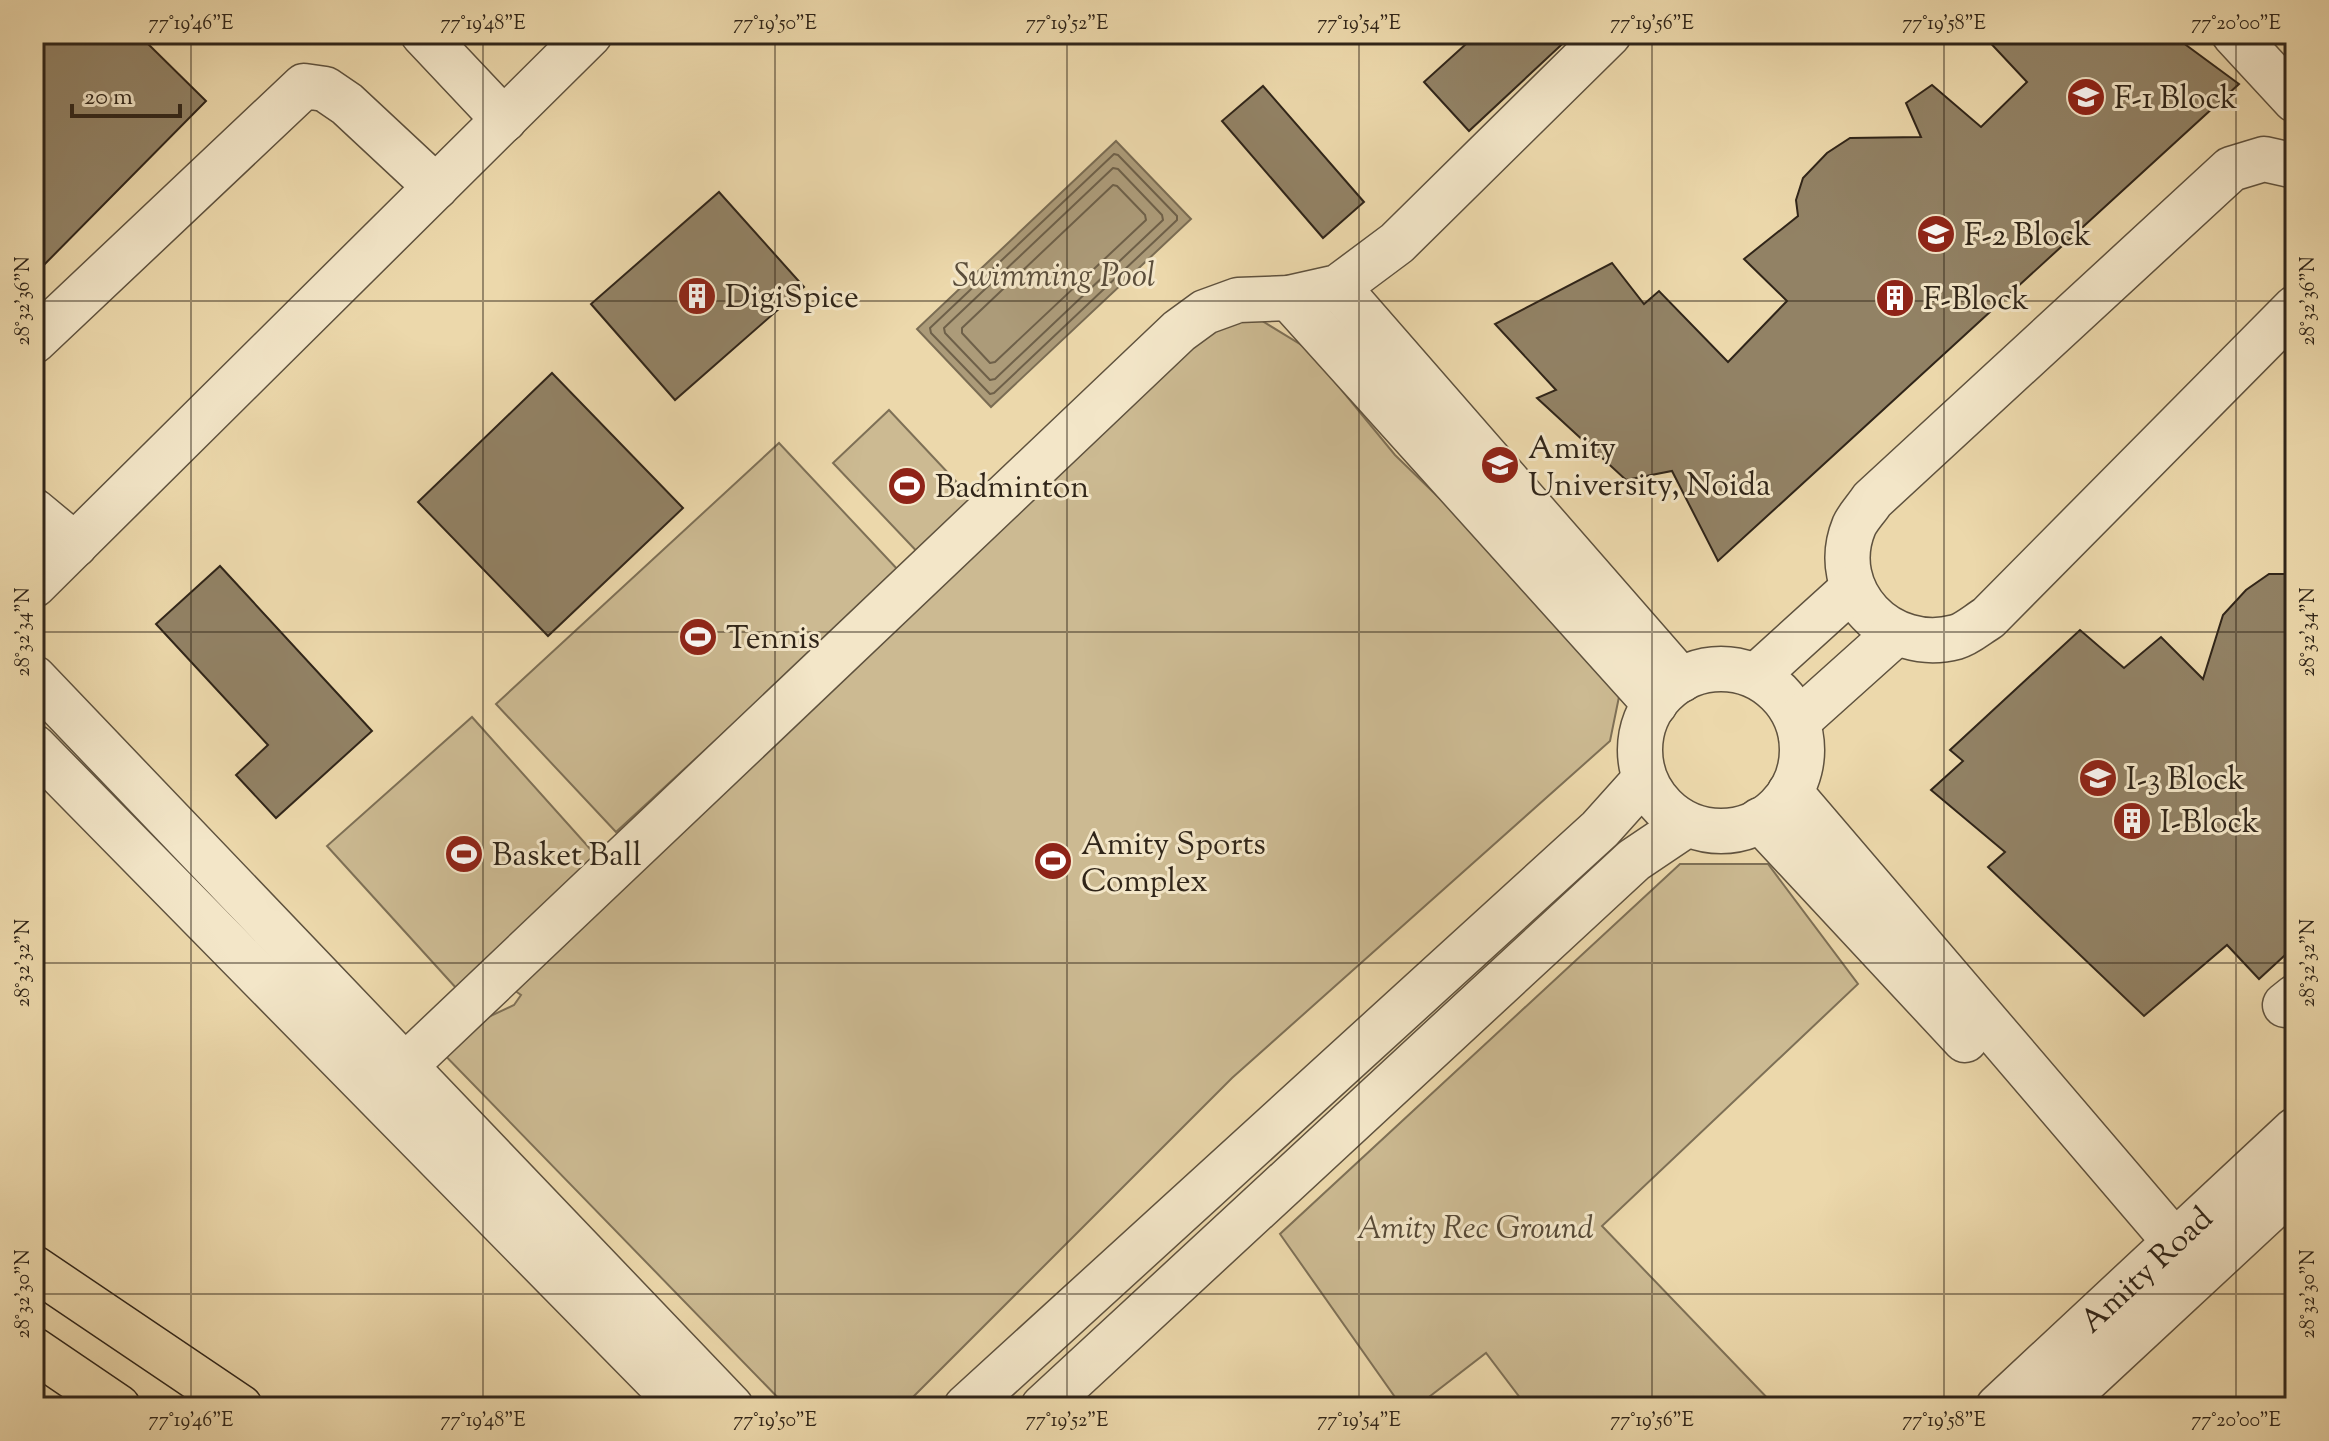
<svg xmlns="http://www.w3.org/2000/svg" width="2329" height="1441" viewBox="0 0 2329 1441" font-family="'Sorts Mill Goudy',serif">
<rect width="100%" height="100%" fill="#ecd8ab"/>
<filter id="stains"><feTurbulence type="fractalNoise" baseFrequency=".0025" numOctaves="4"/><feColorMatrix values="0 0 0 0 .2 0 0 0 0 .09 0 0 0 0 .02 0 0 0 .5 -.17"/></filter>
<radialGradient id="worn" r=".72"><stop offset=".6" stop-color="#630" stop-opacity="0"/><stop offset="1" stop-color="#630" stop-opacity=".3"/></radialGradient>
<path fill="#ccba92" stroke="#7e7056" stroke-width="2" d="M1222 319H1259L1308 349 1395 455 1502 559 1621 687 1610 741 1232 1078 903 1407H787L433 1043 514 1005 521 995 501 981Z
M889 410 981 508 925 560 833 463Z
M779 443 899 571 616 832 496 704Z
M472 717 601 861 457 989 327 846Z
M1680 864H1768L1858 984 1602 1226 1776 1407H1527L1486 1353 1416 1407H1402L1280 1234Z"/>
<path fill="#ac9b79" stroke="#7a6c53" stroke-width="2" d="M1116 141 1191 219 991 407 917 329Z"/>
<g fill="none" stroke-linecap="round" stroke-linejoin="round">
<path stroke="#6e6049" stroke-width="2" d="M1114 154 1118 155 1177 216V220L994 393 990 394 931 333 930 328Z
M1113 168 1118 169 1162 215 1163 220 995 379 990 380 945 333 944 328Z
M1113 185 1117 186 1145 215 1146 220 995 362 990 363 962 333V328Z"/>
</g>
<path fill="#928265" stroke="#302519" stroke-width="2" d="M54 34H138L206 101 34 275V54Z
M1477 34H1573L1469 131 1424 82Z
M1982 34H2171L2239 84 1718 561 1672 471 1626 480 1537 398 1556 390 1495 324 1612 263 1644 304 1659 291 1728 362 1787 301 1744 259 1798 216 1796 200 1803 178 1827 153 1850 138 1921 137 1906 103 1932 85 1981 127 2027 82Z
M1263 86 1364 202 1323 238 1222 121Z
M719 192 804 287 675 400 591 304Z
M552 373 683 508 548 636 418 502Z
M220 566 372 731 276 818 236 775 268 745 156 624Z
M2269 574H2295V946L2259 979 2227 945 2144 1016 1988 867 2005 852 1931 790 1963 761 1950 750 2080 630 2124 668 2161 637 2203 679 2223 615 2246 590Z"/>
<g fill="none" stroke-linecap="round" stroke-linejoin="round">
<defs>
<g id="minor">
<path d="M423 34 504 120"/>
<path d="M2234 34 2295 100"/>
<path d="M2295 166 2264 159 2231 169 1872 500C1867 508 1858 517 1854 526 1827 592 1889 655 1956 637 1967 634 1978 624 1988 618L2295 308"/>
<path d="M1338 287 1681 680"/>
<path d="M1289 298 1655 704"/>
<path d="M34 341 304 86 325 89 347 104 436 187"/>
<path d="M34 511 75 545"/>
<path d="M34 585 590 34"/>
<circle cx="1721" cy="750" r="81"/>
<path d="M1756 676 1853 588"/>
<path d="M34 678 731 1407"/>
<path d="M1798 721 1895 634"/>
<path d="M34 747 683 1407"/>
<path d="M1790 792 2175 1242"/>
<path d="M1760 820 1965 1040"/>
<path d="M2285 1005 2295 997"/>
<path d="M405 1066 1179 331 1205 312 1238 300 1289 298 1338 287 1397 243 1609 34"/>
<path d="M966 1407 1600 829 1644 780"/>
<path d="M1043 1407 1634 860 1686 825"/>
<path id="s1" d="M1998 1407 2295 1130"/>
<path d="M2057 1407 2295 1186"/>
</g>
<path id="major" d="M34 1268 240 1407
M34 1350 118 1407"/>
</defs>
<use href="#minor" stroke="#5f523e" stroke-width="47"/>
<use href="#major" stroke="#302519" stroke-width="47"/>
<use href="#minor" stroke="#f3e6c8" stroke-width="44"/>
<use href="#major" stroke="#ecd8ab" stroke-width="44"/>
</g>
<path fill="none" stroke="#302519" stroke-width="2" stroke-opacity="0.45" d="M191 34V1407M483 34V1407M775 34V1407M1067 34V1407M1359 34V1407M1652 34V1407M1944 34V1407M2236 34V1407M34 301H2295M34 632H2295M34 963H2295M34 1294H2295"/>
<defs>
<symbol id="university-disc" viewBox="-11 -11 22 22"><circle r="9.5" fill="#8f2418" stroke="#f3e6c8"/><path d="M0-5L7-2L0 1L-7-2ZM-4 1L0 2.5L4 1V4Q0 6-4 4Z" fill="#fff"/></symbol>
<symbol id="building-disc" viewBox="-11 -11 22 22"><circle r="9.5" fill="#8f2418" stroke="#f3e6c8"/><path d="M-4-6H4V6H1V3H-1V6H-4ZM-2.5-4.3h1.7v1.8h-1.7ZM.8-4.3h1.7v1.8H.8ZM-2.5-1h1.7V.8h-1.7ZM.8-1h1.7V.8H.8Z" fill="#fff"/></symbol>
<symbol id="stadium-disc" viewBox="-11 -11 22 22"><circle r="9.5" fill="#8f2418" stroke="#f3e6c8"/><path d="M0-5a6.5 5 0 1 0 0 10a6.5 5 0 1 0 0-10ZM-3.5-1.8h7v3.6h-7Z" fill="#fff"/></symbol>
</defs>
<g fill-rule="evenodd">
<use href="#university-disc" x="2064" y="75" width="44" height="44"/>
<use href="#university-disc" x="1914" y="212" width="44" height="44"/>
<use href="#building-disc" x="675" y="274" width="44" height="44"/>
<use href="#building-disc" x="1873" y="276" width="44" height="44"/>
<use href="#university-disc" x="1478" y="443" width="44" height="44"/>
<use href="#stadium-disc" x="885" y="464" width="44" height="44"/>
<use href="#stadium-disc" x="676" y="615" width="44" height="44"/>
<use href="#university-disc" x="2076" y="756" width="44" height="44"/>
<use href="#building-disc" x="2110" y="799" width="44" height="44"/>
<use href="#stadium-disc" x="442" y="832" width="44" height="44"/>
<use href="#stadium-disc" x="1031" y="839" width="44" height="44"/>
</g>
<g text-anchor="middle" stroke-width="6" stroke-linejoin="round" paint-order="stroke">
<g font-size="32" fill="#302519" stroke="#f3e6c8" text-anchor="start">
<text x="2114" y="108">F-1 Block</text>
<text x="1964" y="245">F-2 Block</text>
<text x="725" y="307">DigiSpice</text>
<text x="1923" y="309">F-Block</text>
<text x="1528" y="458">Amity<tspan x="1528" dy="37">University, Noida</tspan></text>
<text x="935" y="497">Badminton</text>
<text x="726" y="648">Tennis</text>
<text x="2126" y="789">I-3 Block</text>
<text x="2160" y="832">I-Block</text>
<text x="1081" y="854">Amity Sports<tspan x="1081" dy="37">Complex</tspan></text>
<text x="492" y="865">Basket Ball</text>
</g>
<g font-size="32" font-style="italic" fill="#574a37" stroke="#f3e6c8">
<text x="1475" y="1238">Amity Rec Ground</text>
</g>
<g font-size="32" fill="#302519" stroke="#f3e6c8">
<text dy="11" stroke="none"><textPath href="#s1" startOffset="202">Amity Road</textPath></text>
</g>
<g font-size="34" font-style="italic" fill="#5b4e3b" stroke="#f3e6c8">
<text x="1054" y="286">Swimming Pool</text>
</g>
</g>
<rect width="2329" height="1441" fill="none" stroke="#ecd8ab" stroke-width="88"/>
<path d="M72 104v12h108v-12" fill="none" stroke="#302519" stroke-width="4"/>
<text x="84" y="104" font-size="24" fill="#302519" stroke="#f3e6c8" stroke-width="6" paint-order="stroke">20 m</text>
<rect x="44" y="44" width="2241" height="1353" fill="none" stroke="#302519" stroke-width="3"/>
<g font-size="20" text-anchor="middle" fill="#302519">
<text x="191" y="29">77°19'46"E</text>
<text x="483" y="29">77°19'48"E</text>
<text x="775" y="29">77°19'50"E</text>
<text x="1067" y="29">77°19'52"E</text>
<text x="1359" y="29">77°19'54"E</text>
<text x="1652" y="29">77°19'56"E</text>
<text x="1944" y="29">77°19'58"E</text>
<text x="2236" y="29">77°20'00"E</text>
<text transform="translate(22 301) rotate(-90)" y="7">28°32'36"N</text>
<text transform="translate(2307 301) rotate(-90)" y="7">28°32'36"N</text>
<text transform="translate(22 632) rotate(-90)" y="7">28°32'34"N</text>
<text transform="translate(2307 632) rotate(-90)" y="7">28°32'34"N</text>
<text transform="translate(22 963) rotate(-90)" y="7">28°32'32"N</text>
<text transform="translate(2307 963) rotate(-90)" y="7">28°32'32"N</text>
<text transform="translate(22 1294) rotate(-90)" y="7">28°32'30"N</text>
<text transform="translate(2307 1294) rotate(-90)" y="7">28°32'30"N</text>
<text x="191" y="1426">77°19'46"E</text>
<text x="483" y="1426">77°19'48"E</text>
<text x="775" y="1426">77°19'50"E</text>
<text x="1067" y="1426">77°19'52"E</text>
<text x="1359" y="1426">77°19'54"E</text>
<text x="1652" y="1426">77°19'56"E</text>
<text x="1944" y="1426">77°19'58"E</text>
<text x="2236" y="1426">77°20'00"E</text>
</g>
<rect width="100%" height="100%" filter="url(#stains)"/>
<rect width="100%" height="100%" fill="url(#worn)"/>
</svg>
